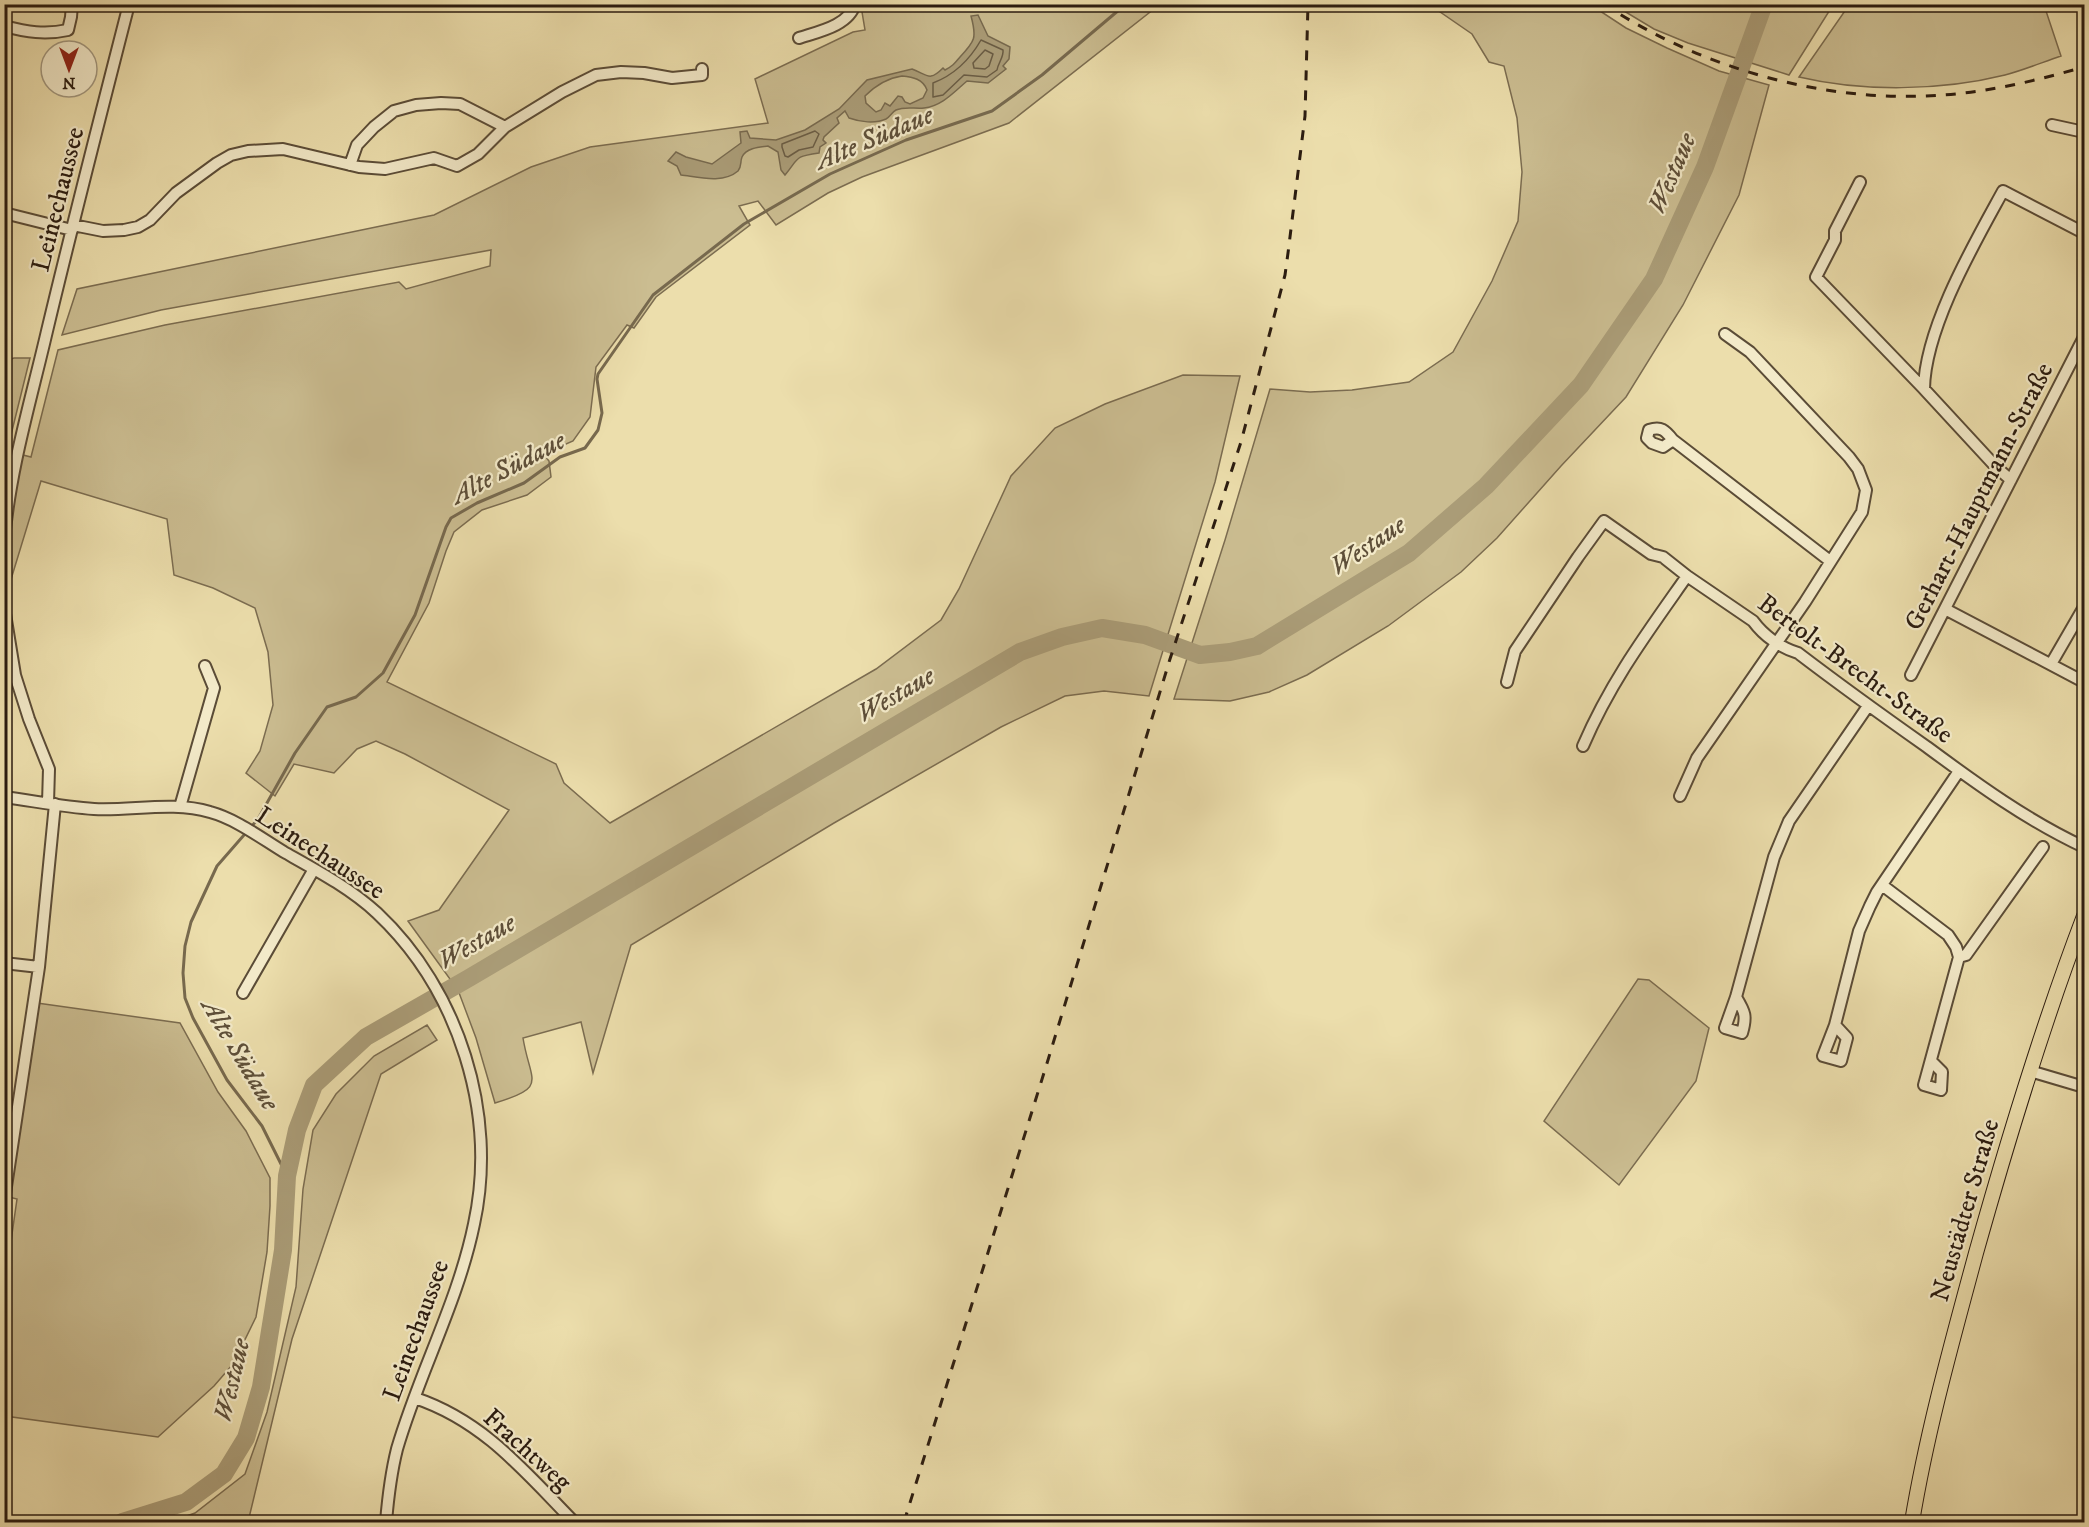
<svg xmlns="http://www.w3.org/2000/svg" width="2089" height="1527" viewBox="0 0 2089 1527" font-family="'IM FELL DW Pica',serif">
<rect width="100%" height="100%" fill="#ecdeac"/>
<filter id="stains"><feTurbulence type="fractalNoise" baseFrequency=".00333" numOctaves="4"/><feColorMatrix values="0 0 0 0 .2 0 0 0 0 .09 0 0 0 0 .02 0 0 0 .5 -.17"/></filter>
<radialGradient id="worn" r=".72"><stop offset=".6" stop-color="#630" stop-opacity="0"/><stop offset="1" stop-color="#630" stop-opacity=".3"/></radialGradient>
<path fill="#cbbd91" stroke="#7b6c50" stroke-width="1.5" d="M867 4 1159 5 1009 123 862 177 828 193 776 225 758 201 739 206 750 225 656 297 634 328 627 325 596 367 590 417 573 441 557 448 539 449 549 461 551 477 527 495 482 510 454 532 446 551 429 603 387 682 556 764 564 783 610 823 876 669 941 620 959 589 1011 476 1055 428 1105 404 1183 375 1240 376 1215 482 1149 696 1104 691 1065 696 1001 727 834 823 631 945 593 1073 581 1022 523 1038C530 1082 549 1087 495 1103L476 1038 458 990 408 921 439 910 509 810 405 754 376 741 357 749 334 773 294 764 275 796 246 773 260 751 273 705 268 652 255 608 213 588 174 575 167 519 41 481 5 599V361L14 358H30L7 451 31 457 58 350 165 325 399 282 406 289 490 266 491 250 161 310 62 335 77 289 434 215 531 167 590 147 768 123 755 79 853 32 865 30 861 6Z
M1430 5H1591L1626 28 1667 48 1719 71 1769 85 1739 195 1683 305 1626 397 1561 466 1497 538 1461 572 1388 626 1307 675 1269 692 1230 701 1174 699 1225 540 1270 389 1310 392 1352 390 1409 382 1453 352 1492 281 1518 221 1522 172 1517 118 1504 66 1489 62 1472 34Z
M1614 5H1833L1789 75 1688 43 1654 29Z
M1849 5H2044L2061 56C2043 62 2024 70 2005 75 1941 91 1862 92 1799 77Z
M1638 979 1649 980 1709 1028 1696 1081 1619 1185 1544 1121Z
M37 1003 180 1023 218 1092 246 1131 270 1178V1206L267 1252 256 1317 233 1364 214 1386 158 1437 5 1416 4 1290 17 1199 9 1197Z
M427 1025 437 1040 381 1074 292 1339 248 1522H170L195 1513 245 1474 267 1412 296 1287 303 1189 313 1130 336 1094 374 1056Z"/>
<path fill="#aa9c77" stroke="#77694e" stroke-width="1.5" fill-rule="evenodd" d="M978 15 988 36 1010 47 1009 59 1003 66 1006 69 988 83 967 81C954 92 942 106 924 108 915 109 905 106 896 110 892 112 890 117 886 119 875 124 860 122 849 118L845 111 837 118 839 123 824 137 823 140 826 143 820 147 819 153C793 157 800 157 785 175L781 170 778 152 768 146C759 147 746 148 742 157 740 162 742 166 738 171 723 184 698 177 681 175L677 166 668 161 676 152 686 157 712 164 741 143 740 132 747 131 750 138 776 140 805 130 839 109 867 80 912 69C928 75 929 82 943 68L945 70C953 66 955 63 960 57 975 41 977 38 971 16ZM902 76C913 77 923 79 927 90L923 98 910 104 905 102 902 97 898 96 890 106 885 103 881 110 876 112 866 103 865 96C875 86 888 78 902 76Z"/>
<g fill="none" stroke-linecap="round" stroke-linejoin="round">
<path stroke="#6a5c44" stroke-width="1.5" d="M981 40 1003 50C1004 57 998 63 997 70L987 77 964 75 943 95 933 97V83C954 75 969 61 981 40Z
M985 50 993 54 989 66 985 69 974 68 973 63Z
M815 131 819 134 813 147 799 150 788 157 785 156 782 147V144Z"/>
<path stroke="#77694e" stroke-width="3" d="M287 1176 262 1126 227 1080 193 1018 185 998 183 973 185 946 191 922 217 866 258 819 295 753 327 707 356 697 383 673 415 615 446 527 451 518 477 503 524 483 560 457 585 448 598 430 602 413 597 379 598 374 653 295 744 224 830 174 906 140 992 111 1042 75 1126 4"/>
<path stroke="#aa9c77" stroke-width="18" d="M122 1522 186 1502 224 1474 246 1438 261 1387 283 1250 287 1176 297 1130 314 1085 366 1037 469 978 1020 652 1062 637 1102 628 1145 635 1200 655 1230 652 1257 646 1409 553 1486 486 1581 385 1654 279 1705 167 1764 4"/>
<defs>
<path id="minor" d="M4 26C27 32 45 35 68 30L71 17 72 4
M799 38C817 32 849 26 855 4
M2052 125 2084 132
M350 165 357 145 374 127 394 111 416 105 441 103 460 104 505 127
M1860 182 1835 231V240L1816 277 1924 389
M4 213 72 230
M73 225 103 231 124 230 138 227 150 220 176 193 217 163 231 155 248 151 283 149 359 167 385 169 434 158 457 166 478 154 505 127 562 92 596 75 621 72 644 73 672 78 702 75V69
M1673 440 1663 447 1652 443 1647 438 1649 430C1661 426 1665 430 1673 440L1830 561
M2011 480 1997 468 1924 389C1925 328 1974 244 2003 191L2084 233
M4 540C10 469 31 400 47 331 73 222 101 113 129 4
M4 608 15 675 29 719 49 769 48 803
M1945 609 2084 682
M2051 664 2084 607
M1911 675 2084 337
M1507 682 1515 651 1578 557 1604 521 1651 554 1663 557 1687 576 1753 621C1764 636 1781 648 1798 653 1840 685 1883 716 1927 747 1977 784 2028 821 2084 847
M1583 746C1611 681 1647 633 1687 576
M1680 796 1697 758 1805 602 1862 512 1866 490 1858 469 1849 457 1750 352 1725 334
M4 797C34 801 64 807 94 809 132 811 173 801 210 812 236 819 261 838 284 852 316 870 350 888 377 913 459 990 498 1114 474 1224 458 1302 419 1373 397 1449 391 1473 388 1498 386 1522
M180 807 214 688 205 666
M1882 885 1948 935 1956 947 1959 957 1924 1085 1941 1090 1942 1072 1931 1061
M1959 957 1966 955 2043 847
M4 963 39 967
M243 993 314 869
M1736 997C1745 1012 1747 1016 1742 1033L1725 1028 1736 997 1774 857 1789 821 1868 706
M1835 1025 1847 1038 1841 1061 1823 1056 1835 1025 1859 931 1870 906 1877 892 1959 771
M2030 1071 2084 1087
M4 1200 39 967 55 804
M415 1398C484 1421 525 1472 574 1522"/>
<path id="major" d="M1912 1522C1927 1431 1952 1342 1976 1253 2008 1139 2042 1026 2084 916"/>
</defs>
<use href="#minor" stroke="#5b4c37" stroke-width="14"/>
<use href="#major" stroke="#2b1c10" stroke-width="16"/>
<use href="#minor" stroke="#f3eac9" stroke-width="10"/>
<use href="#major" stroke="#ecdeac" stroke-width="14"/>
<path stroke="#2b1c10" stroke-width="3" stroke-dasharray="10 10" stroke-linecap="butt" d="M1604 4C1700 68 1826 104 1942 95 1990 92 2038 80 2084 67
M904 1522 1048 1060 1170 659 1241 442 1285 275 1288 253 1305 116 1308 4"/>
</g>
<g text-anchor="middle" stroke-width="4.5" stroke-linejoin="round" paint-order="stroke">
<g font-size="26" fill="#2b1c10" stroke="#f3eac9">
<text transform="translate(57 199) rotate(-76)" y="9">Leinechaussee</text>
<text transform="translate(1978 496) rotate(-63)" y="9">Gerhart-Hauptmann-Straße</text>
<text transform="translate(1856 668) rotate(36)" y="9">Bertolt-Brecht-Straße</text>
<text transform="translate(321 852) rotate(33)" y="9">Leinechaussee</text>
<text transform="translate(1964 1210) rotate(-74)" y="9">Neustädter Straße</text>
<text transform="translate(415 1330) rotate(-70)" y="9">Leinechaussee</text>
<text transform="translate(528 1449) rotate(42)" y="9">Frachtweg</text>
</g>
<g font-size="27" font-style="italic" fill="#5e4f39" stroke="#f3eac9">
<text transform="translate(874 137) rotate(-23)" y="9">Alte Südaue</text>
<text transform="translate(1671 173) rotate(-67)" y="9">Westaue</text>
<text transform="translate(508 467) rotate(-28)" y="9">Alte Südaue</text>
<text transform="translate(1367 545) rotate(-34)" y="9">Westaue</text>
<text transform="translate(895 694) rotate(-30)" y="9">Westaue</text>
<text transform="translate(476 941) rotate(-30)" y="9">Westaue</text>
<text transform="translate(241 1054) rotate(59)" y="9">Alte Südaue</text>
<text transform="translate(231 1380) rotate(-77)" y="9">Westaue</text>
</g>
</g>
<rect width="2089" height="1527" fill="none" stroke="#ecdeac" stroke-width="24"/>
<rect x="6" y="6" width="2077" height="1515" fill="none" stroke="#2b1c10" stroke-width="3"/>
<rect x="12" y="12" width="2065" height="1503" fill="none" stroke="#2b1c10" stroke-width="1.5"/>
<g transform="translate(69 69) rotate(180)"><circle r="28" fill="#f3eac9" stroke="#a3987f" stroke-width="1.5"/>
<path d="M0-4.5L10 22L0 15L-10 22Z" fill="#8f2418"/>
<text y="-9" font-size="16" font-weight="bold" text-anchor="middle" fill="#2b1c10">N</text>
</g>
<rect width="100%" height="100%" filter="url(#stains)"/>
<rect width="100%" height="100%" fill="url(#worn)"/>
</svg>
